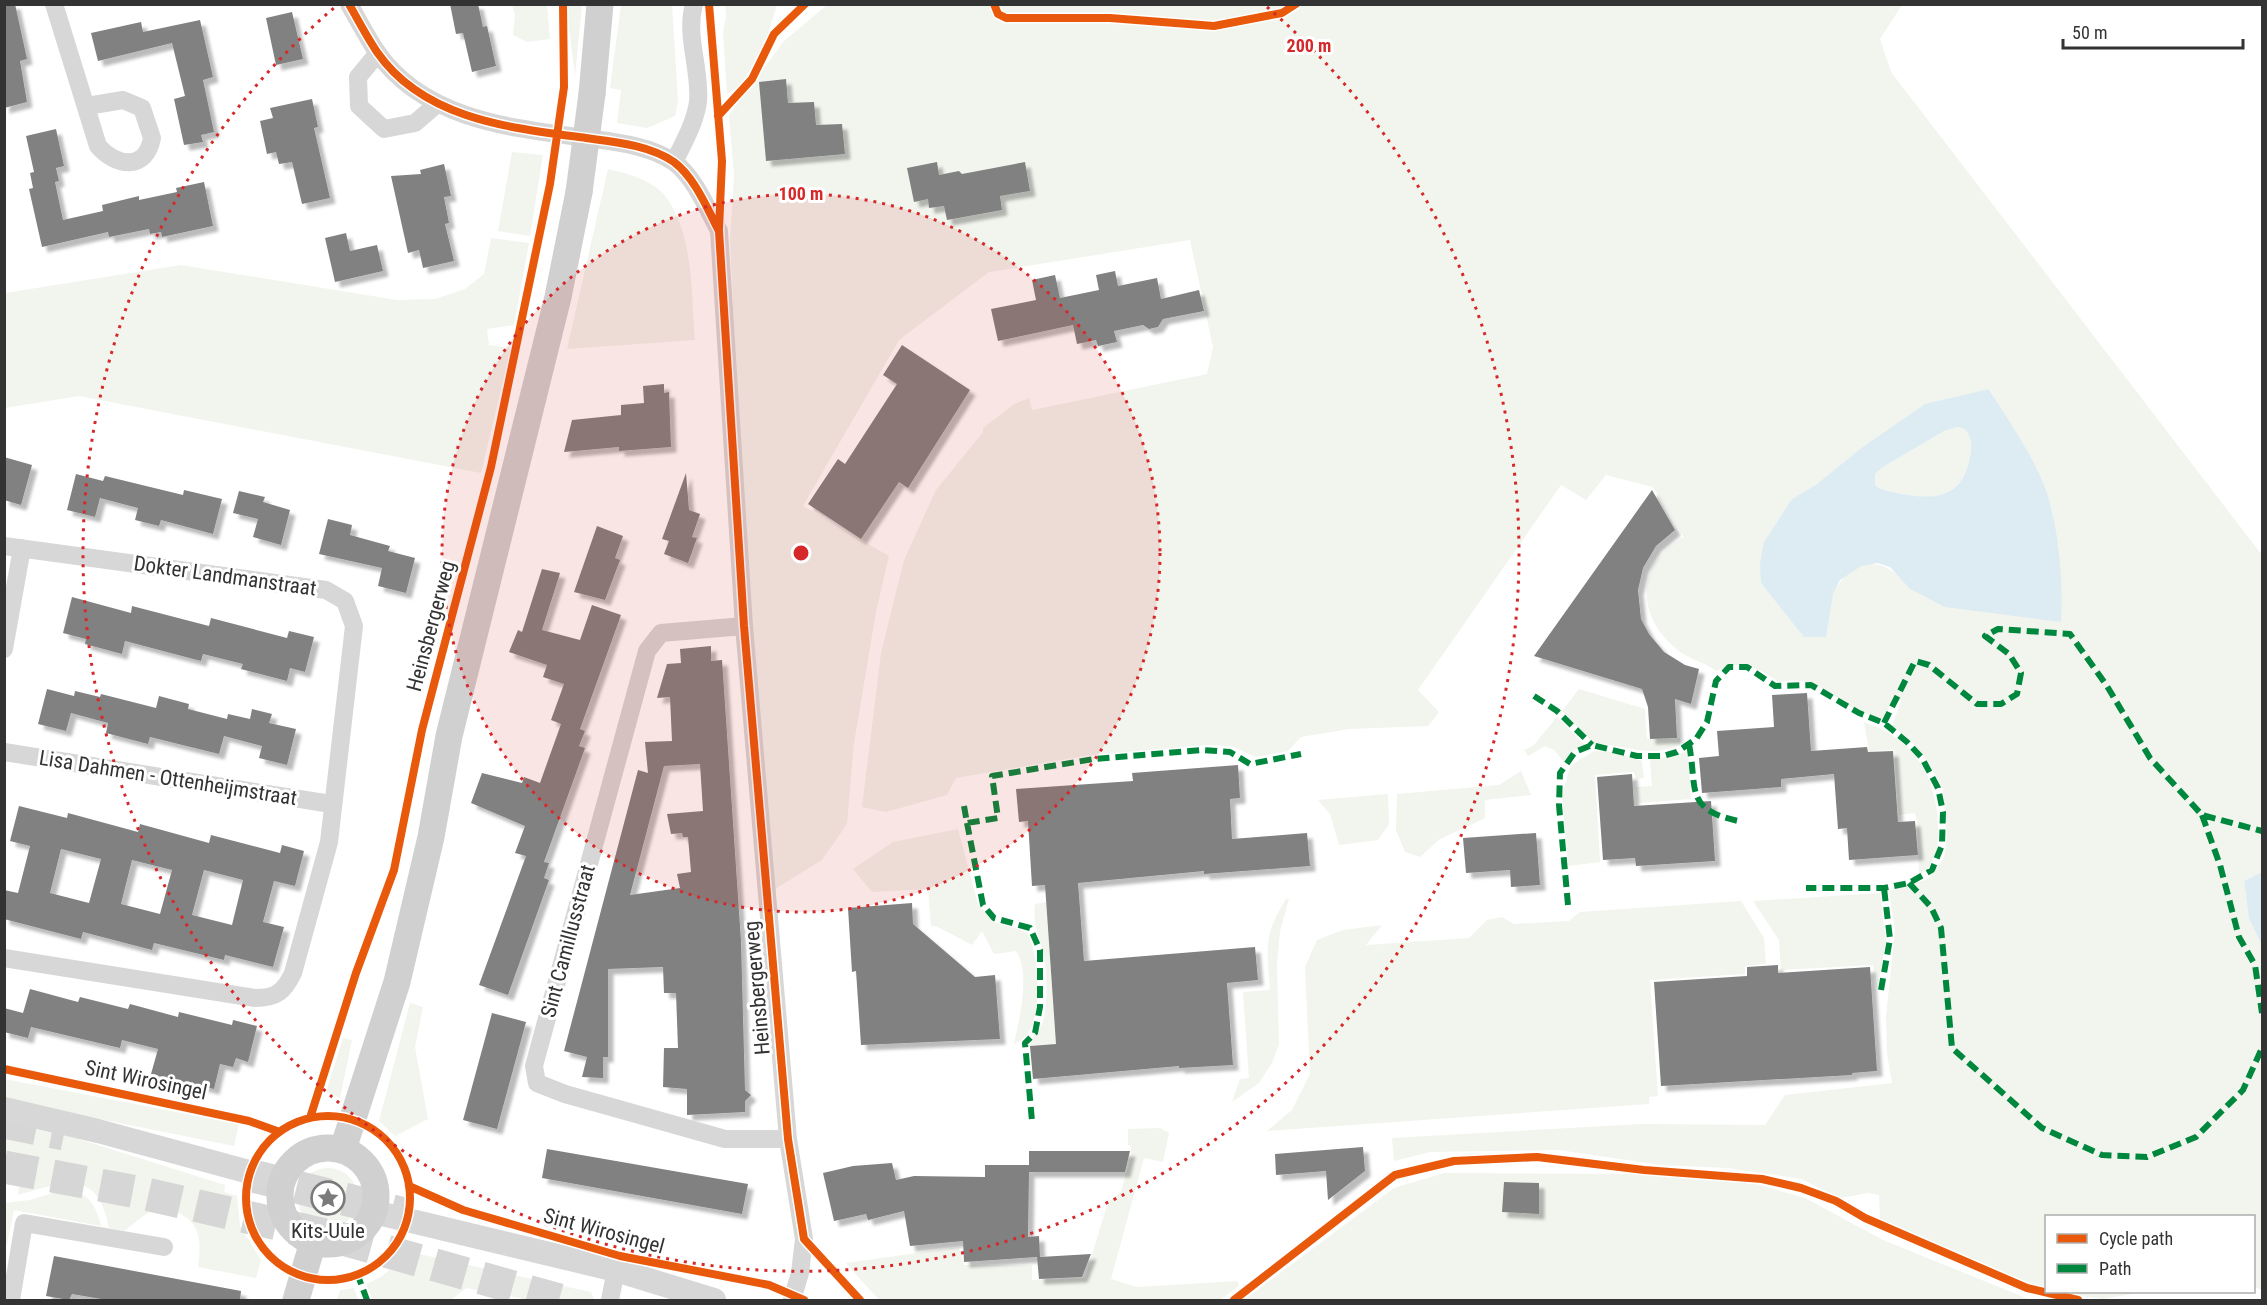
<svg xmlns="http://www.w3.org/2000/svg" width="2267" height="1305" viewBox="0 0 2267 1305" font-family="'Roboto Condensed',sans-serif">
<defs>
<filter id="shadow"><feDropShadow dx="5.5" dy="5.5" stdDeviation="1.5" flood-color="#0004"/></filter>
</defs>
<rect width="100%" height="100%" fill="#fff"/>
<path fill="#f1f5ed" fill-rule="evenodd" d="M1007 4 1902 5 1880 39 1891 72 2262 555V872L2244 881 2249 919 2262 945V1290L2254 1287V1216H2046V1290L1880 1219 1879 1195 1868 1193 1840 1198 1801 1179 1728 1168 1661 1165 1559 1150 1430 1152 1394 1161 1392 1138 1642 1124 1765 1125 1785 1095 1892 1083 1887 1054 1886 1016 1895 931 1889 891 1928 879 1944 858 1947 836 1943 789 1927 760 1912 742 1892 726 1901 701 1893 700 1883 719C1876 717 1868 715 1861 712 1830 698 1817 674 1779 682 1754 666 1745 659 1716 671 1703 661 1687 659 1675 648 1635 614 1637 563 1684 537L1653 487 1606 475 1586 500 1561 485 1418 690 1439 712 1428 726 1349 729 1301 737 1288 751 1256 757 1231 746 1207 745 1091 755 956 778 947 795 886 812 862 807 881 653 904 560 936 490 983 432V428L1014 404 1029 398 1032 410 1207 374 1213 347 1190 240 989 272 899 340 803 506 889 556 876 612 854 743 847 824 822 860 775 889 746 593 730 240 734 176 729 115 784 41 827 5ZM1990 389 2052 510 2058 558 2061 622 1910 589C1885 555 1853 555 1833 594L1779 603 1761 583 1792 499 1817 484 1860 449Z
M512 5H547L550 39 527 42 513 35 515 14Z
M566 5H582L575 76Z
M621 5H672L678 101 675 116 647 128 617 123 621 90 610 88Z
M725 5H777L766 40 742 84 727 94 723 33 726 16Z
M512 152 543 155 530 236 498 231Z
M608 169C629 174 656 181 668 200 694 238 691 295 695 340L567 349Z
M491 238 529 243 514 325 487 329 489 345 511 348 481 473 79 396 5 408V293L181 265 397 300 435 299 465 289 484 274Z
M1956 427 1965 429C1973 440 1972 448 1969 460 1961 495 1939 501 1906 495 1896 493 1884 491 1875 485V474L1883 467 1944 431Z
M1579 689 1645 709 1647 739 1680 738V745C1644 759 1628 744 1594 744L1562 711Z
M1557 717 1585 745 1576 749 1564 762 1554 750 1545 746 1528 756 1524 750 1533 746Z
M1864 722C1914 738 1937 777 1938 827 1938 848 1938 863 1919 875L1917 821 1915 813 1899 815 1894 750 1869 751Z
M1594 751 1613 752 1642 761 1644 778 1636 779 1634 772 1595 775 1600 862 1568 866 1562 796 1570 766Z
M1688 751 1691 799 1638 803 1636 787 1652 786 1650 759 1669 757Z
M1521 771 1531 795 1485 800V818L1440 839 1420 857 1405 852 1396 830 1397 794 1499 785Z
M1388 794 1389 824 1378 840 1339 845 1330 814 1318 800Z
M958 829 978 904 994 922 1027 932C1040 956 1047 1034 1014 1044 1019 1020 1031 973 1016 951L994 954 982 931 972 945 936 926H931L928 889 872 892 853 869 893 842Z
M1880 893 1886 942 1877 991 1873 965 1781 970 1779 940 1753 901Z
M1286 899H1289L1280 931 1277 964 1279 1044 1272 1063 1259 1083 1232 1102 1240 1079 1249 1078 1243 992 1270 990C1267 948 1263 936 1286 899Z
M1741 901 1764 938 1766 964 1745 966V974L1650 980 1658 1096 1649 1097V1104L1267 1131 1292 1110 1310 1074 1305 967 1317 940 1343 930 1382 925 1366 945 1469 938 1487 920 1502 917 1514 924 1569 921 1580 912Z
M1046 902 1056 1044 1030 1046C1031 1036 1041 1031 1043 1021 1047 1008 1047 987 1046 974 1046 951 1031 926 1035 904Z
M410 1003 423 1007 415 1047 428 1119 395 1136 379 1121Z
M343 1038 352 1040 340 1098 326 1092Z
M4 1079 239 1124 234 1146 5 1100Z
M4 1123 69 1136 225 1185 224 1192 237 1196 240 1226 261 1260 256 1278 198 1267C201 1242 202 1224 177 1212 171 1209 162 1207 155 1210 144 1213 133 1225 124 1231L109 1228C97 1167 64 1182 18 1195L19 1186 5 1183Z
M1160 1128 1169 1133 1163 1162 1144 1158 1111 1279 1137 1287 1237 1281 1239 1286 1220 1300H879L846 1263 959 1247 964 1265H1032V1280L1085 1278 1108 1202 1121 1192 1131 1155V1146L1128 1145V1129Z
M298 1198a30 30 0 1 1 60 0a30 30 0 1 1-60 0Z
M1444 1173 1634 1174 1757 1184 1805 1198 1883 1240 2031 1300H1244L1394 1188Z
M66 1189C89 1194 96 1204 101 1226L14 1210 7 1245H5V1203L30 1200Z
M410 1252 591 1292 594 1299 530 1300 466 1288 451 1300H373L366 1284 381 1277Z
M354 1288 358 1300H337L340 1290Z
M2056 1292H2145L2102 1299Z"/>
<path fill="#ddebf3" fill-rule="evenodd" d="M1989 389C2012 427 2043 468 2052 512 2060 546 2063 586 2061 622L1945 607 1910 589 1890 567 1877 563 1861 566 1840 580 1833 594 1826 637H1804L1761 583 1760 564 1764 542 1792 499 1817 484 1860 449 1925 404ZM1957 427 1965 429C1973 440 1972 449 1969 461 1960 498 1936 500 1902 494 1893 492 1883 491 1875 485V474L1883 467 1944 431Z
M2262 872V945L2249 919 2244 881Z"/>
<path fill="#818181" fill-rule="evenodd" filter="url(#shadow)" d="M4 4H15L27 59 20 61 27 102 4 108Z
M450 4H478L483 27 487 26 496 66 472 72 463 33 456 34Z
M292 12 303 59 276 65 266 18Z
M200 20 213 77 203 80 214 132 201 135 203 142 184 145 174 99 185 96 172 43 98 61 91 33 141 22 143 32Z
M786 79 788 103 814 102 816 125 842 124 845 154 766 161 759 82Z
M312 99 318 127 314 128 330 198 302 204 292 162 279 164 276 152 267 154 260 121 273 118 270 108Z
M56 129 64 166 56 168 59 181 55 182 63 220 103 211 102 205 139 196V200L177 192 176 188 204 182 213 226 162 237 161 232 150 234 149 229 109 237 108 232 42 247 29 189 33 188 30 173 34 172 26 136Z
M937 162 939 175 959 171 962 174 1025 162 1030 191 1000 196 1002 210 947 220 944 206 929 208 928 199 914 202 907 168Z
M444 164 451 196 444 197 449 223 445 224 454 261 423 268 419 250 408 253 391 176 421 174 420 170Z
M346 233 350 251 377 245 383 271 335 282 325 238Z
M1115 271 1118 286 1157 278 1161 299 1199 290 1204 311 1163 319 1158 327 1149 329 1143 325 1114 331 1117 342 1098 346 1096 340 1077 344 1073 325 998 341 991 309 1036 300 1032 280 1055 275 1060 298 1099 290 1096 275Z
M902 345 970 390 908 488 899 482 861 539 808 504 838 459 845 464 897 384 883 375Z
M664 384V393L669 392 671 447 619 451V447L564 452 572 420 621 415V405L644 403 643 386Z
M4 457 32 465 21 505 4 500Z
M686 473 689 510 700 514 692 537 697 538 688 563 664 554 669 541 662 539Z
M76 474 103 481 105 476 183 495 184 490 222 499 213 534 161 520 159 526 135 520 138 508 100 498 95 517 67 510Z
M1652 490 1675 530 1656 546 1643 568 1638 590 1641 619 1649 634 1664 652 1685 665 1699 669 1691 704 1675 699 1677 738 1650 739 1648 707 1642 689 1534 656Z
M239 491 265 497 263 502 290 510 281 545 253 537 258 519 233 513Z
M328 519 352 525 350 535 390 546 388 551 415 558 406 593 378 586 382 568 319 554Z
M597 526 623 536 615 558 620 560 605 600 574 592Z
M542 569 560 573 542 630 580 640 592 605 621 615 580 729 585 731 579 746 585 748 544 862 549 863 544 878 549 880 508 995 479 985 526 856 515 853 525 826 471 803 482 773 522 783 524 777 540 783 561 724 551 720 564 684 543 677 547 665 509 652 518 630 522 632Z
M72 597 131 613 132 606 209 626 211 618 287 638 289 631 314 637 305 672 290 668 287 681 241 669 243 664 203 654 201 661 125 641 122 654 85 644 86 639 63 633Z
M711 646V661L722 660 741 941 745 1090 751 1095 745 1101V1112L687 1115V1089L663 1087 664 1048H678L676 993H664L663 967 608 969V1057H603V1078L582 1077 587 1057 564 1051 638 770 648 773 645 742 672 741 670 697 657 698 667 664 681 663 680 649ZM700 764 703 811 667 814 671 834 682 833 683 837H688L691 872 677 874 680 888 630 895 664 766Z
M47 689 74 696 75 691 100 697 101 694 156 708 159 696 189 704 188 709 227 719 228 714 250 719 252 709 272 714 269 723 296 729 287 765 259 758 262 746 224 736 219 754 150 737 148 744 106 733 108 723 71 713 66 731 38 724Z
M1807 693 1811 751 1867 747 1868 752 1893 751 1898 822 1915 821 1918 855 1849 860 1847 828 1838 829 1834 774 1781 779V787L1702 793 1699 758 1719 756 1717 731 1774 727 1772 695Z
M1238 765 1240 798 1230 799 1232 839 1307 833 1310 866 1204 874V871L1078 883 1084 961 1255 947 1258 980 1227 983 1233 1065 1179 1068V1066L1033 1079 1030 1046 1056 1044 1045 885 1032 886 1028 821 1019 822 1016 789 1133 781 1132 773Z
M1632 774 1634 806 1711 801 1715 861 1636 866 1635 858 1603 860 1597 777Z
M19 806 67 818 68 813 138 832 140 824 209 843 211 835 280 853 282 845 304 851 295 886 274 881 263 922 284 927 273 967 225 955 224 960 154 943 152 950 83 932 81 939 4 919V890L18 893 30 846 10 841ZM61 849 101 859 89 903 50 893ZM132 860 172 870 160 914 121 904ZM204 870 243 880 232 925 192 915Z
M1536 833 1540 885 1511 887 1510 870 1466 873 1463 838Z
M912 903 913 924 975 977 995 975 1000 1039 861 1045 856 971 852 972 848 908Z
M1778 965V973L1870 967 1877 1071 1852 1073V1075L1661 1086 1654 982 1747 976V967Z
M30 989 78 1002 80 997 128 1009 130 1004 178 1017 179 1012 232 1025 233 1020 257 1026 248 1062 236 1058 233 1067 220 1064 214 1089 151 1074 158 1049 122 1040 120 1048 31 1027 28 1038 4 1032V1008L23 1013Z
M492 1013 526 1022 497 1129 463 1120Z
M1363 1147 1365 1171 1328 1200 1326 1171 1276 1175 1275 1154Z
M547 1149 748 1184 742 1214 542 1178Z
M1029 1151H1130L1125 1172H1029L1028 1237 1039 1236 1040 1257 1091 1254 1082 1277 1039 1279 1037 1257 964 1262 963 1241 910 1246 904 1211 868 1220 866 1214 834 1221 823 1173 853 1166 892 1163 896 1180 914 1176 985 1177V1165H1029V1171Z
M1504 1182 1539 1183V1214L1502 1212Z
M54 1256 241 1291 240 1300H107L72 1294 69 1300 46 1296Z"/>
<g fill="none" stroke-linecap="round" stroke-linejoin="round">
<path stroke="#d6d6d6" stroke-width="33" stroke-dasharray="33 16" stroke-linecap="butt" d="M4 1122 64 1134
M4 1167 137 1192 343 1239 559 1300
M249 1175 408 1215"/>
<path stroke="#d7d7d7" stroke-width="18" d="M54 4 98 146C116 167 146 171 152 138L142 108 123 100 87 106
M349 4C358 20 367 37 377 52 424 120 512 128 586 138 615 142 649 145 674 162 695 178 707 208 719 231L744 626 788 1139 804 1239 800 1273 792 1300
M378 53 358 77 359 106 384 129 415 123 437 104
M674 162C683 144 695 123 698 102 701 69 685 37 694 4
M4 546 326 590 345 601 354 626 329 842 293 973C284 992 276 998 255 998L4 958
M744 626 661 633 647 651 534 1066 537 1083 565 1094 725 1139H788
M4 649 22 548
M4 752 331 804
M11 1300 24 1223 164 1247
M610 1300 616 1270"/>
<path stroke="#d7d7d7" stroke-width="24" d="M4 1109 98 1131 282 1181
M374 1212 616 1270 714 1300"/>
<path stroke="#d0d0d0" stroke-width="27" d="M592 94 600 4
M280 1196a48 48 0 1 1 96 0a48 48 0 1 1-96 0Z
M343 1149 397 982 431 837 449 736 558 297 579 192
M296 1300 313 1242"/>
<path stroke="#d0d0d0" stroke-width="27" d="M579 192 592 94"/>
<path stroke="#00873e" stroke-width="6" stroke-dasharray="12 6" stroke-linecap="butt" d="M1534 696 1557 711 1592 745
M1884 723 1915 661 1929 665 1977 704H2001L2017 694 2021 673 2009 654 1985 636 1998 629 2070 634 2107 686 2150 758 2202 815 2262 831
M1689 744C1698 791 1683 810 1743 822
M964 806 967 823 998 818 992 776 1094 759 1202 750 1230 752 1250 764 1301 754
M2202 815 2220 865 2239 937 2255 965 2262 1013
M967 823 983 905 994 918 1030 928 1040 950V1007L1035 1033 1025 1043 1032 1121
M1909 883 1931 907 1941 928 1952 1048 2042 1128 2102 1155 2147 1157 2196 1137 2243 1090 2262 1048
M1568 905 1559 805 1560 773 1575 752 1592 745 1637 756H1663L1677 752 1696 739 1707 722 1716 681 1729 667H1747L1775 686 1811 685 1859 713 1884 723 1907 742 1922 758 1938 788 1943 812 1942 845 1932 870 1909 883 1884 888H1806
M1881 990 1890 939 1884 888
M357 1273 367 1300"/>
<defs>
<path id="cycleway" d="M349 4C358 20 367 37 377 52 424 120 512 128 586 138 615 142 649 145 674 162 695 178 707 208 719 231L744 626 788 1139 804 1239 860 1300
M709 4 722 161 719 229
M994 4 998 14 1006 18H1110L1214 26 1282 13 1296 4
M718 116 752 79 774 34 805 4
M4 1069 249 1121 277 1131
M246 1198a82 82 0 1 1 164 0a82 82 0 1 1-164 0Z
M310 1118 356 973 394 870 422 730 491 467 550 184 564 87 563 4
M409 1186 463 1210 620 1256 769 1285 804 1300
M1234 1300 1395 1175 1454 1161 1537 1157 1644 1170 1762 1179 1801 1188 1836 1201 1865 1218 2027 1288 2078 1300"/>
</defs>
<use href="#cycleway" stroke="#fff" stroke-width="11"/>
<use href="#cycleway" stroke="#e8590c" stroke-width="8"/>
</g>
<circle cx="801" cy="553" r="359" fill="#d62828" fill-opacity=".12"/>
<g fill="none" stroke="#d62828" stroke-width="3" stroke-dasharray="3 6">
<circle cx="801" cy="553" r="359"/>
<path d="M1267 7A718 718 0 1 1 335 7"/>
</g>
<defs>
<symbol id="sight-ring" viewBox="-11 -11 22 22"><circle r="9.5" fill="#fff" stroke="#7a7a7a" stroke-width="1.5"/><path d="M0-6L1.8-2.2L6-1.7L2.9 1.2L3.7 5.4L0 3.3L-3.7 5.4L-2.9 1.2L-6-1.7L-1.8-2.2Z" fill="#7a7a7a"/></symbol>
</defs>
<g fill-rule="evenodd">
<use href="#sight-ring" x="309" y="1179" width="38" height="38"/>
</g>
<g text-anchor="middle" stroke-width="6" stroke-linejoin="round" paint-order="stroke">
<g font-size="21" fill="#333" stroke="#fff">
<text transform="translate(225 576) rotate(8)" y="7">Dokter Landmanstraat</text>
<text transform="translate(431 626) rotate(-75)" y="7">Heinsbergerweg</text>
<text transform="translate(168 778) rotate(9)" y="7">Lisa Dahmen - Ottenheijmstraat</text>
<text transform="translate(568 941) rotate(-75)" y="7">Sint Camillusstraat</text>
<text transform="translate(757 988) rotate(-95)" y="7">Heinsbergerweg</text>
<text transform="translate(146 1080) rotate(12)" y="7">Sint Wirosingel</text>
<text transform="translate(604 1231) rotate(15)" y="7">Sint Wirosingel</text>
</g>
<g font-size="21" fill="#333" stroke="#fff">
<text x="328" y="1238">Kits-Uule</text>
</g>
</g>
<circle cx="801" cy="553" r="9" fill="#d62828" stroke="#fff" stroke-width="3"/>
<g font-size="18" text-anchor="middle" font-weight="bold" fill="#d62828" stroke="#fff" stroke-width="6" stroke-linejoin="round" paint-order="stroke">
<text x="1309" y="52">200 m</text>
<text x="801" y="200">100 m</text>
</g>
<rect width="2267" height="1305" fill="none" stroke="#333333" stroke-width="12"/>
<rect x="2045" y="1215" width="210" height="78" fill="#ffffff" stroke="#adadad" stroke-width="1.5"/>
<rect x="2057" y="1234" width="30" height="9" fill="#e8590c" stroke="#adadad" stroke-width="1.5"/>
<text x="2099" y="1245" font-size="18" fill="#333333">Cycle path</text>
<rect x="2057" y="1264" width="30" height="9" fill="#00873e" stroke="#adadad" stroke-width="1.5"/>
<text x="2099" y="1275" font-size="18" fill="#333333">Path</text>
<path d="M2063 39v9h180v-9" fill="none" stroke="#333333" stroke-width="3"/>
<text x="2072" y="39" font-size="18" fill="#333333" stroke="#ffffff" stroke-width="4.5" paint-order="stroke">50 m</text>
</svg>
